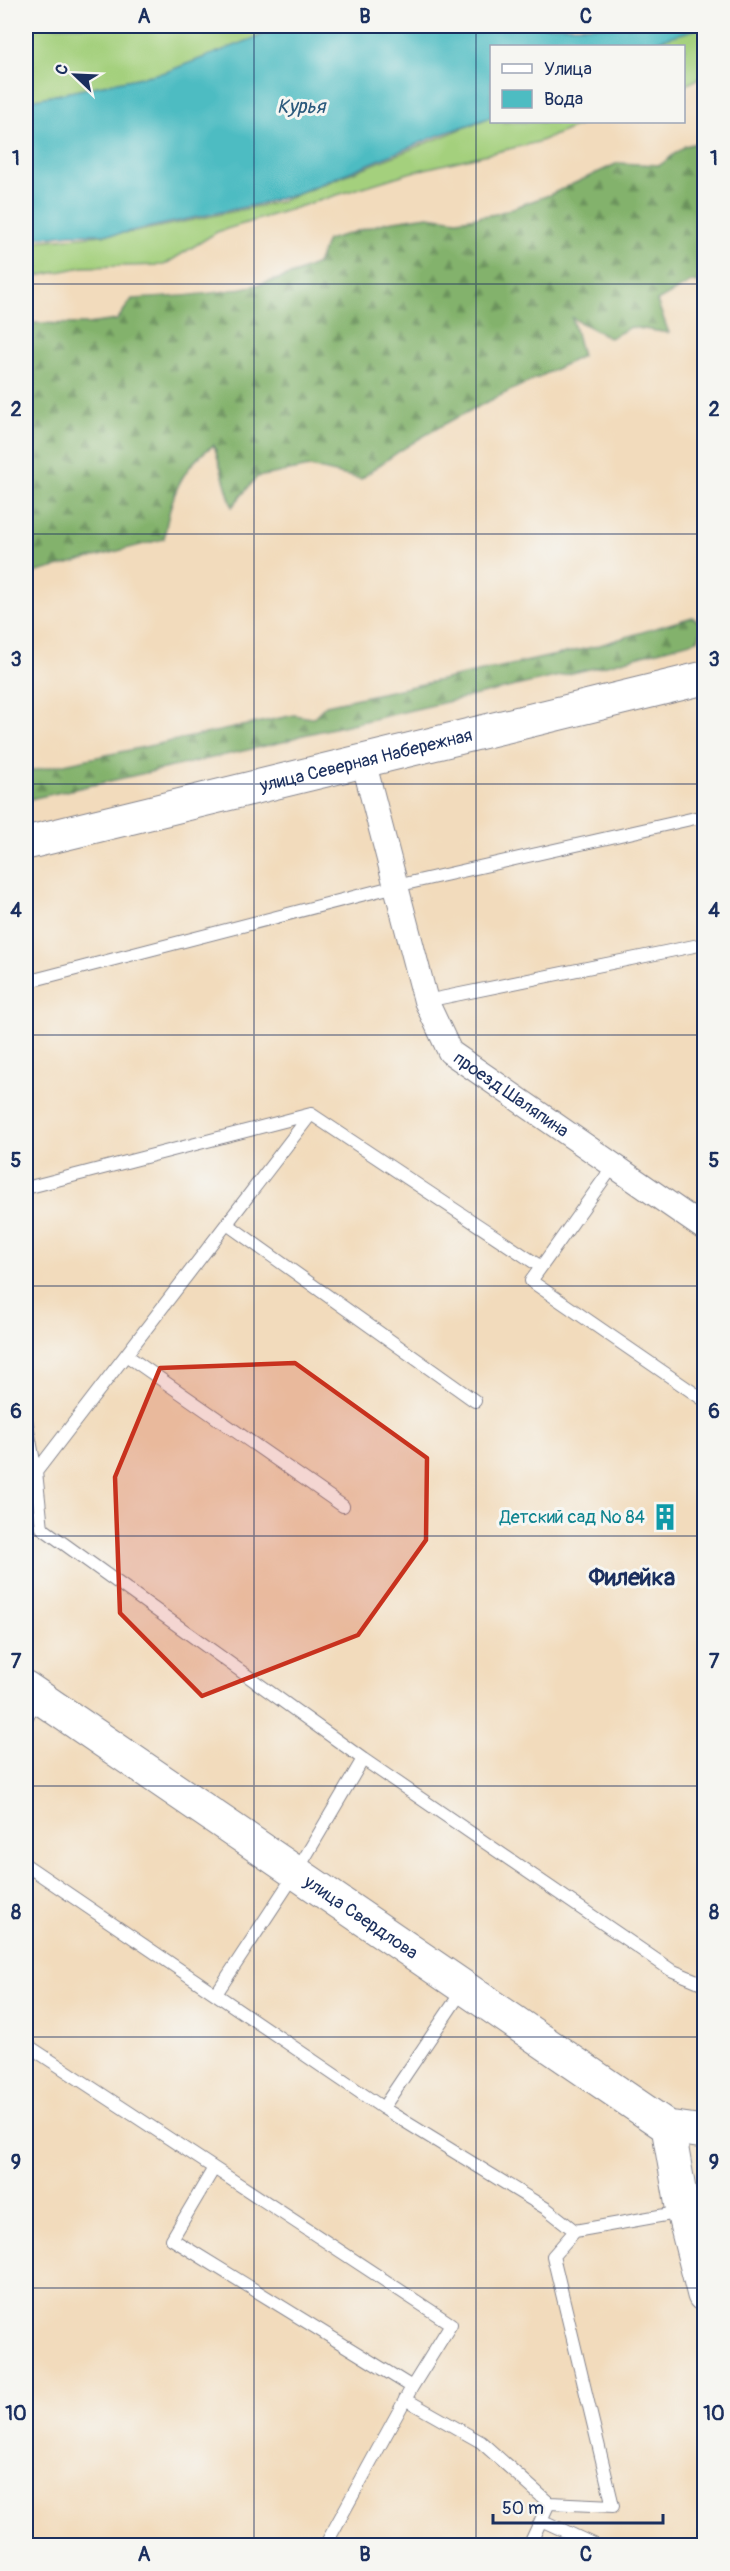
<svg xmlns="http://www.w3.org/2000/svg" width="730" height="2571" viewBox="0 0 730 2571" font-family="Pangolin,sans-serif">
	<style>
		.grass { fill: #a4d07d; stroke: #60806e; stroke-width: 1.5 }
		.forest { fill: url(#forest-firs); stroke: #4f7065; stroke-width: 1.5 }
		.water { fill: #4dbcc2; stroke: #347690; stroke-width: 1.5 }
		.lines { fill: none; stroke-linecap: round; stroke-linejoin: round }
		.lane-casing { stroke: #86858d; stroke-width: 14 }
		.street-casing { stroke: #86858d; stroke-width: 26 }
		.secondary-casing { stroke: #86858d; stroke-width: 35 }
		.lane { stroke: #fff; stroke-width: 12 }
		.street { stroke: #fff; stroke-width: 24 }
		.secondary { stroke: #fff; stroke-width: 33 }
		.marked { fill: #c8321e; fill-opacity: 0.2; stroke: #c8321e; stroke-width: 4.5; stroke-linejoin: round }
		.grid { fill: none; stroke: #1b2f5e; stroke-width: 1.5; stroke-opacity: 0.55 }
		.labels { text-anchor: middle; stroke-width: 6; stroke-linejoin: round; paint-order: stroke }
		.street-label { font-size: 18px; fill: #1b2f5e; stroke: #f6f6f2 }
		.culture-label { font-size: 18px; fill: #0d838f; stroke: #f6f6f2; text-anchor: end }
		.water-label { font-size: 20px; font-style: italic; fill: #2a597c; stroke: #f6f6f2 }
		.district-label { font-size: 24px; font-weight: bold; fill: #1b2f5e; stroke: #f6f6f2 }
		.neatline { fill: none; stroke: #1b2f5e; stroke-width: 2 }
		.grid-label { font-size: 20px; text-anchor: middle; font-weight: bold; fill: #1b2f5e }
	</style>
	<defs>
		<pattern id="forest-firs" width="22" height="20" patternUnits="userSpaceOnUse" patternTransform="scale(1.5)"><rect width="22" height="20" fill="#83b26c"/><path d="M5 1l3.5 6h-7zM16 11l3.5 6h-7z" fill="#6a915c"/></pattern>
	</defs>
	<rect width="100%" height="100%" fill="#f6f6f2"/>
	<filter id="ink" filterUnits="userSpaceOnUse"><feTurbulence type="fractalNoise" baseFrequency=".0167" numOctaves="2"/><feDisplacementMap in="SourceGraphic" scale="12" xChannelSelector="R" yChannelSelector="G"/><feConvolveMatrix kernelMatrix="1 2 1 2 8 2 1 2 1" color-interpolation-filters="sRGB"/></filter>
	<filter id="wash" filterUnits="userSpaceOnUse"><feTurbulence type="fractalNoise" baseFrequency=".008" numOctaves="4" result="noise"/><feDisplacementMap in="SourceGraphic" scale="24" xChannelSelector="R" yChannelSelector="G"/><feGaussianBlur stdDeviation="1.35" result="paint"/><feColorMatrix in="noise" values="0 0 0 0 0 0 0 0 0 0 0 0 0 0 0 0 0 1.4 0 .05"/><feComposite in="paint" operator="in"/></filter>
	<g filter="url(#wash)">
		<rect width="100%" height="100%" fill="#f2dbbc"/>
		<path class="grass" d="M 26,26 L 286,26 L 166,72 L 26,101 Z
			M 704,26 L 704,76 L 684,86 L 684,46 L 640,46 Z
			M 491,117 L 492,122 L 588,122 L 538,142 L 412,172 L 217,232 L 164,265 L 83,267 L 26,278 L 26,242 L 135,232 L 279,202 Z"/>
		<path class="forest" d="M 704,141 L 704,284 L 691,282 L 657,301 L 669,333 L 631,327 L 610,338 L 572,318 L 582,356 C 506,394 427,426 361,479 L 310,467 L 257,477 L 232,507 L 214,445 C 179,468 170,500 164,539 L 26,575 L 26,323 L 87,324 L 117,320 L 132,299 C 195,296 260,292 317,264 L 327,240 L 387,222 L 428,216 L 457,220 L 496,214 L 549,195 L 618,163 L 660,165 L 685,146 Z
			M 692,617 L 703,624 L 698,640 L 607,665 L 299,736 L 287,741 L 26,800 L 26,772 L 294,715 L 313,718 L 326,705 L 593,647 Z"/>
		<path class="water" d="M 286,26 L 704,26 L 704,27 L 639,46 L 492,46 L 491,117 L 439,135 L 296,194 L 259,204 L 117,234 L 71,234 L 26,239 L 26,101 L 166,72 Z"/>
	</g>
	<g filter="url(#ink)">
		<g class="lines">
			<defs>
				<path id="lane" d="M 26,982 L 396,886 L 704,816
					M 426,1001 L 704,944
					M 311,1114 L 541,1267
					M 614,1165 L 531,1281 L 704,1400
					M 26,1188 L 311,1114 L 26,1485
					M 227,1224 L 475,1401
					M 126,1355 L 343,1506
					M 26,1419 L 36,1472 L 42,1528 L 363,1759 L 297,1871 L 216,1994
					M 26,1718 L 38,1699
					M 363,1759 L 671,1970 L 704,1984
					M 26,1865 L 383,2108
					M 464,1988 L 383,2108 L 547,2209 L 575,2231
					M 30,2047 L 214,2168 L 172,2239 L 412,2387 L 325,2546
					M 214,2168 L 451,2324 L 412,2387
					M 405,2399 L 481,2442 L 549,2503
					M 541,2520 L 597,2546
					M 529,2546 L 549,2503 L 613,2506 L 553,2256 L 575,2231 L 682,2212"/>
				<g id="street">
					<path id="s1" d="M 363,760 L 426,1001 L 450,1052 L 704,1228"/>
				</g>
				<g id="secondary">
					<path id="s2" d="M 26,843 L 704,678"/>
					<path id="s3" d="M 26,1688 L 668,2127 L 704,2132"/>
					<path d="M 668,2127 L 683,2212 L 704,2295"/>
				</g>
			</defs>
			<use href="#lane" class="lane-casing"/>
			<use href="#street" class="street-casing"/>
			<use href="#secondary" class="secondary-casing"/>
			<use href="#lane" class="lane"/>
			<use href="#street" class="street"/>
			<use href="#secondary" class="secondary"/>
		</g>
	</g>
	<path class="marked" d="M 295,1363 L 427,1458 L 426,1540 L 358,1635 L 202,1696 L 120,1613 L 115,1477 L 160,1368 Z"/>
	<path class="grid" d="M 254,26 L 254,2546M 476,26 L 476,2546M 26,284 L 704,284M 26,534 L 704,534M 26,784 L 704,784M 26,1035 L 704,1035M 26,1286 L 704,1286M 26,1536 L 704,1536M 26,1786 L 704,1786M 26,2037 L 704,2037M 26,2288 L 704,2288"/>
	<defs>
		<symbol id="building-bare" viewBox="-9 -9 18 18"><path d="M-4-6H4V6H1V3H-1V6H-4ZM-2.5-4.3h1.7v1.8h-1.7ZM.8-4.3h1.7v1.8H.8ZM-2.5-1h1.7V.8h-1.7ZM.8-1h1.7V.8H.8Z" fill="#0f9aa8" stroke="#f6f6f2" stroke-width="2.5" paint-order="stroke"/></symbol>
	</defs>
	<g fill-rule="evenodd">
		<use href="#building-bare" x="646" y="1498" width="38" height="38"/>
	</g>
	<g class="labels">
		<g class="street-label">
			<text dy="6" stroke="none"><textPath href="#s2" startOffset="350">улица Северная Набережная</textPath></text>
			<text dy="6" stroke="none"><textPath href="#s1" startOffset="380">проезд Шаляпина</textPath></text>
			<text dy="6" stroke="none"><textPath href="#s3" startOffset="406">улица Свердлова</textPath></text>
		</g>
		<g class="culture-label">
			<text x="645" y="1523">Детский сад № 84</text>
		</g>
		<g class="water-label">
			<text x="301" y="113">Курья</text>
		</g>
		<g class="district-label">
			<text x="632" y="1585">Филейка</text>
		</g>
	</g>
	<rect width="730" height="2571" fill="none" stroke="#f6f6f2" stroke-width="66"/>
	<rect x="490" y="45" width="195" height="78" fill="#f6f6f2" stroke="#9ea6b7" stroke-width="1.5"/>
	<rect x="502" y="64" width="30" height="9" fill="#ffffff" stroke="#9ea6b7" stroke-width="1.5"/>
	<text x="544" y="75" font-size="18" fill="#1b2f5e">Улица</text>
	<rect x="502" y="90" width="30" height="18" fill="#4dbcc2" stroke="#9ea6b7" stroke-width="1.5"/>
	<text x="544" y="105" font-size="18" fill="#1b2f5e">Вода</text>
	<g transform="translate(75 75) rotate(293)" stroke="#f6f6f2" stroke-width="4.5" paint-order="stroke">
	<path d="M0-4.5L10 22L0 15L-10 22Z" fill="#1b2f5e"/>
	<text y="-9" font-size="16" font-weight="bold" text-anchor="middle" fill="#1b2f5e">С</text>
	</g>
	<path d="M493 2514v9h170v-9" fill="none" stroke="#1b2f5e" stroke-width="3"/>
	<text x="502" y="2514" font-size="18" fill="#1b2f5e" stroke="#f6f6f2" stroke-width="4.5" paint-order="stroke">50 m</text>
	<rect x="33" y="33" width="664" height="2505" class="neatline"/>
	<g class="grid-label">
		<text x="144" y="23">A</text>
		<text x="365" y="23">B</text>
		<text x="586" y="23">C</text>
		<text x="16" y="165">1</text>
		<text x="714" y="165">1</text>
		<text x="16" y="416">2</text>
		<text x="714" y="416">2</text>
		<text x="16" y="666">3</text>
		<text x="714" y="666">3</text>
		<text x="16" y="917">4</text>
		<text x="714" y="917">4</text>
		<text x="16" y="1167">5</text>
		<text x="714" y="1167">5</text>
		<text x="16" y="1418">6</text>
		<text x="714" y="1418">6</text>
		<text x="16" y="1668">7</text>
		<text x="714" y="1668">7</text>
		<text x="16" y="1919">8</text>
		<text x="714" y="1919">8</text>
		<text x="16" y="2169">9</text>
		<text x="714" y="2169">9</text>
		<text x="16" y="2420">10</text>
		<text x="714" y="2420">10</text>
		<text x="144" y="2561">A</text>
		<text x="365" y="2561">B</text>
		<text x="586" y="2561">C</text>
	</g>
</svg>
